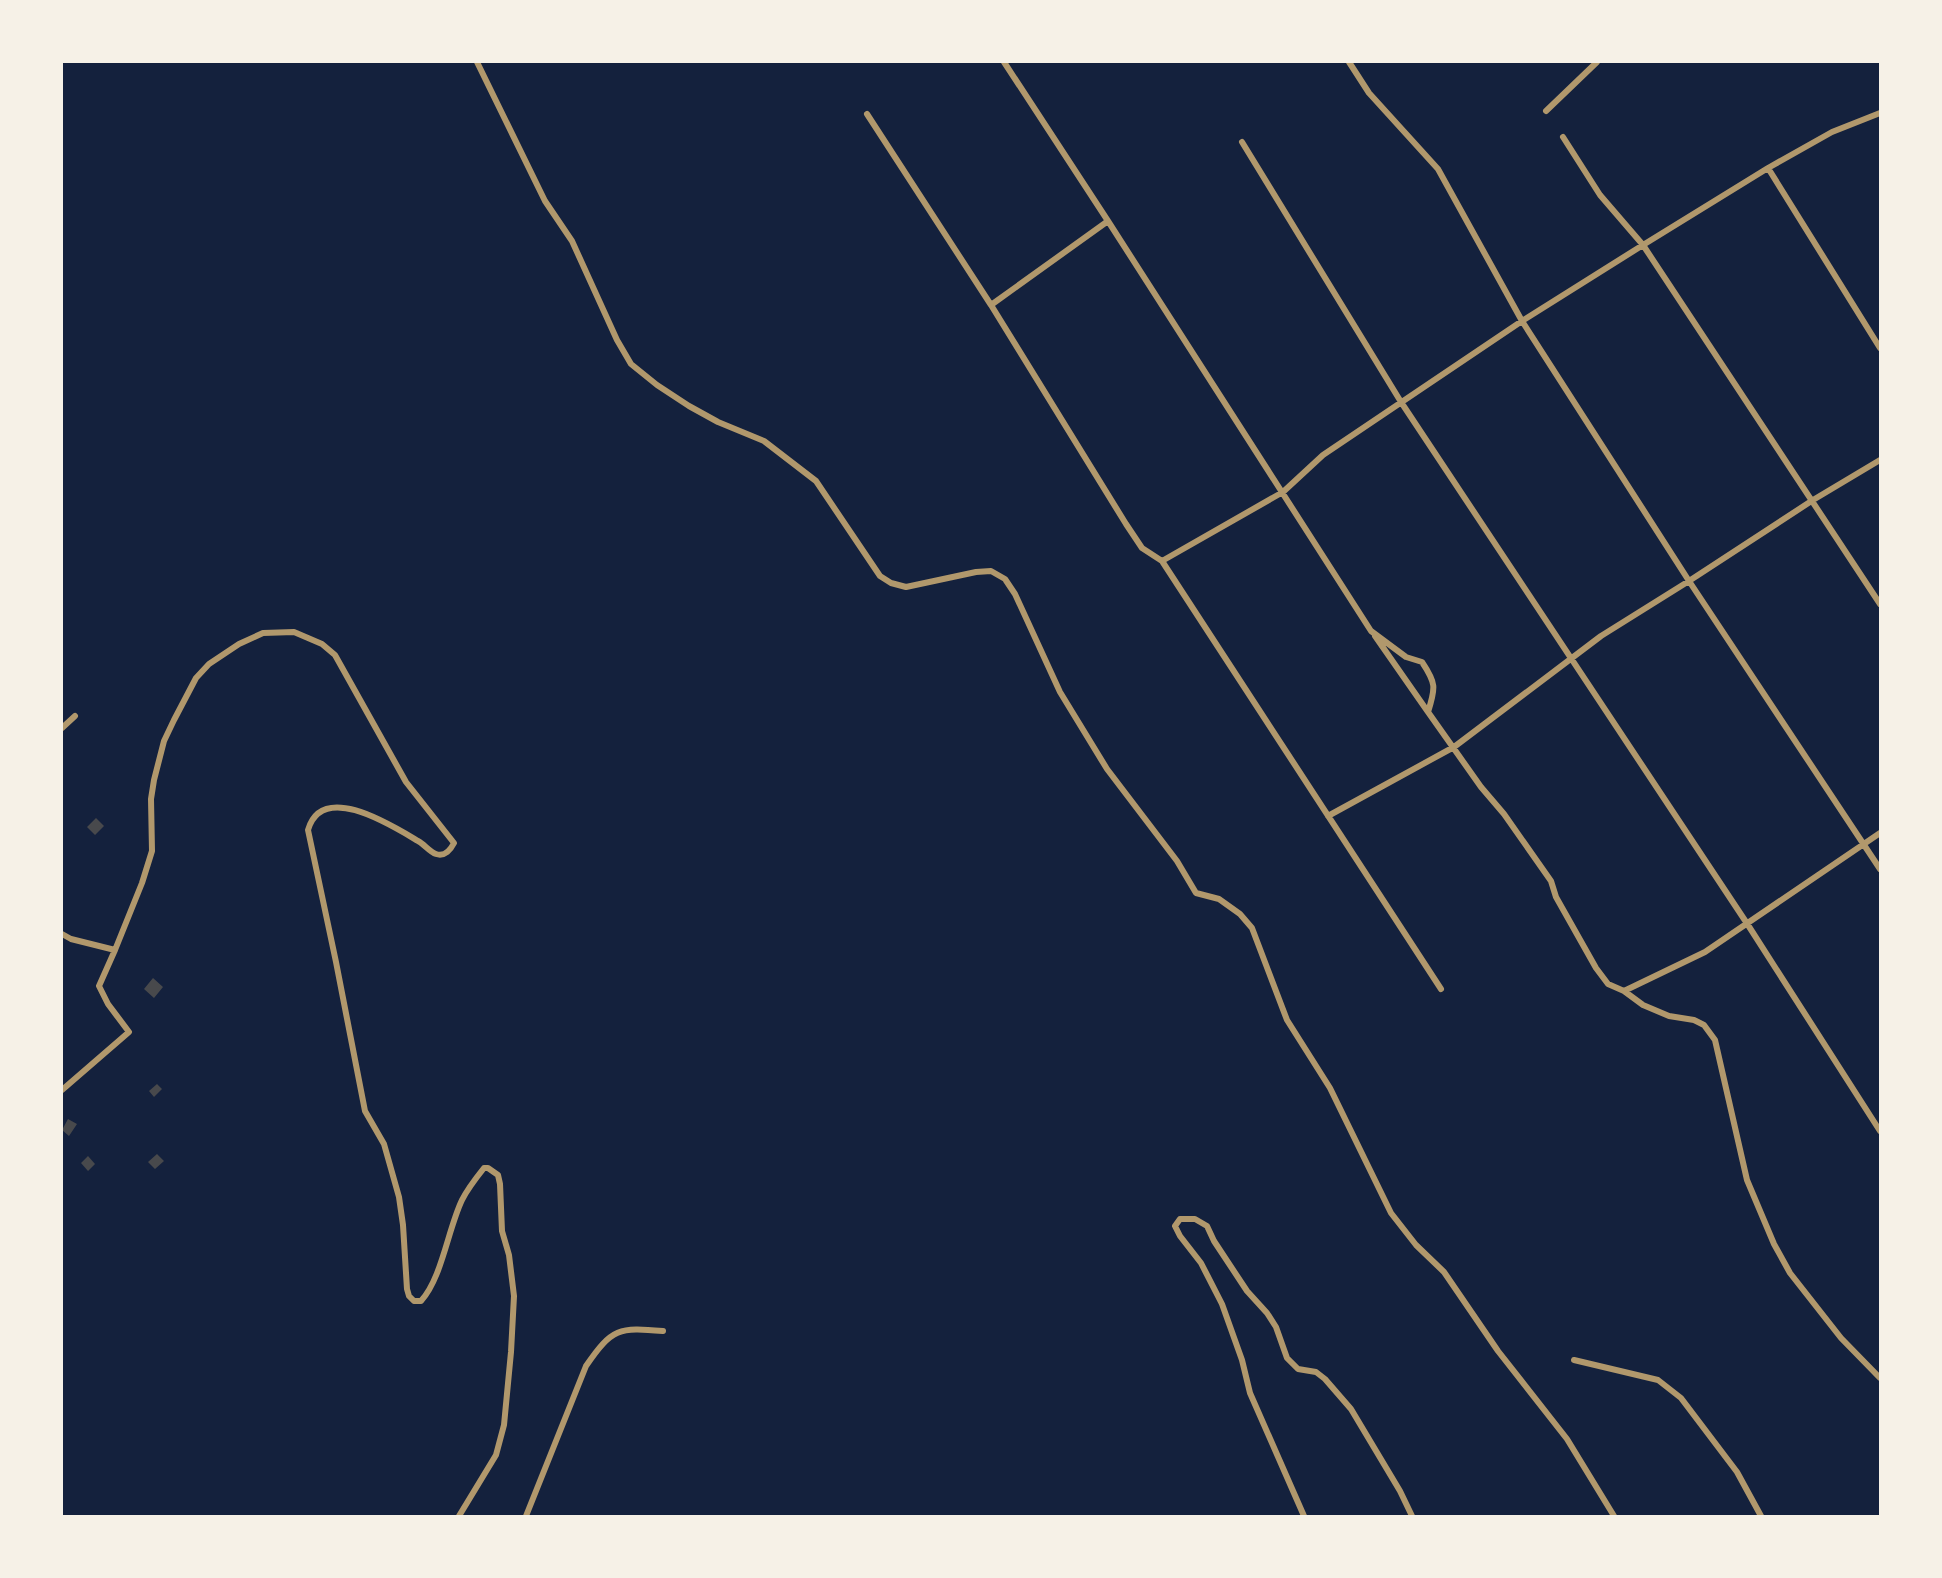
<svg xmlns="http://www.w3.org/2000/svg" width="1942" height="1578" viewBox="0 0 1942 1578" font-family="'Sofia Sans Condensed',sans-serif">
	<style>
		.building { fill: #48494c }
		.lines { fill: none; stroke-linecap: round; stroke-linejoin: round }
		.minor { stroke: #b1986c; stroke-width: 6 }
	</style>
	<rect width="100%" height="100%" fill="#14213d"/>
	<path class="building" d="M 96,818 L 104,826 L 95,835 L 87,827 Z
		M 153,978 L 163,987 L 154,998 L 144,989 Z
		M 157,1084 L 162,1089 L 154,1097 L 149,1091 Z
		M 68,1119 L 77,1124 L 69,1136 L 62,1130 Z
		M 157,1154 L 164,1161 L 155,1169 L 148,1162 Z
		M 88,1156 L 95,1164 L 88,1171 L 81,1163 Z"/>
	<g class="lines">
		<path class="minor" d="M 477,62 L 545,201 L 572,241 L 617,340 L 631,364 L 657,385 L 689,406 L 718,422 L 764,441 L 816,481 L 880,576 L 891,583 L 906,587 L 976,572 L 991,571 L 1005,579 L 1015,594 L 1060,692 L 1107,769 L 1177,861 L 1196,893 L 1219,899 L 1240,914 L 1252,928 L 1287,1020 L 1330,1088 L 1391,1213 L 1416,1245 L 1444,1272 L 1498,1351 L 1567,1439 L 1614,1516
			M 1004,62 L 1108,221 L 1371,631 L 1406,657 L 1422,662 C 1436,683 1436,687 1428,712 L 1481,787 L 1504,814 L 1551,881 L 1556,897 L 1596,968 L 1608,984 L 1624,991 L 1643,1005 L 1669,1016 L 1694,1020 L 1704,1025 L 1715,1040 L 1747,1180 L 1774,1244 L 1790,1273 L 1841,1338 L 1880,1378
			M 1349,62 L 1369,93 L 1438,169 L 1522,321 L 1689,581 L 1880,869
			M 1546,111 L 1597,62
			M 867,114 L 991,305 L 1126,524 L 1142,548 L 1162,561 L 1441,989
			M 1563,137 L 1600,195 L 1643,245 L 1880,604
			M 1242,142 L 1401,402 L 1748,925 L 1880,1131
			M 1768,168 L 1880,348
			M 991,305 L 1108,221
			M 1162,561 L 1283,492 L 1323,455 L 1522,321 L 1643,245 L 1768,168 L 1832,132 L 1880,113
			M 1375,636 L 1428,712
			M 62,728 L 75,716
			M 1328,816 L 1454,747 L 1601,636 L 1689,581 L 1813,500 L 1880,460
			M 62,934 L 71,939 L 115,950 L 99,986 L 108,1004 L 129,1032 L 62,1090
			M 115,950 L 142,883 L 152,851 L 151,799 L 154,780 L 164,741 L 174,720 L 196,678 L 209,664 L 239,644 L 263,633 L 294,632 L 322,644 L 335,655 L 406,782 L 454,843 C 451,849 445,857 436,854 C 430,852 424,844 418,841 C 391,825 322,781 308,830 L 336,962 L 365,1111 L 384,1144 L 399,1197 L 403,1225 L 407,1289 L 409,1296 L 414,1301 L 421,1301 C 442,1278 448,1229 462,1200 C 468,1188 476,1178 484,1168 L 488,1168 L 498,1175 L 500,1184 L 502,1231 L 509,1255 L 514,1296 L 511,1352 L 504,1425 L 496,1455 L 459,1516
			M 1624,991 L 1705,952 L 1880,833
			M 1574,1360 L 1658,1380 L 1681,1398 L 1737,1472 L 1761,1516
			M 526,1516 L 586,1366 C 612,1328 619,1327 663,1331
			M 1304,1516 L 1250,1393 L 1242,1360 L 1222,1304 L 1201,1263 L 1180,1236 L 1175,1226 L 1180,1219 L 1195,1219 L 1207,1226 L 1214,1241 L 1247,1291 L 1267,1313 L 1276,1327 L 1287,1358 L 1298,1369 L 1316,1372 L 1325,1379 L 1351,1409 L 1400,1491 L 1412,1516"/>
	</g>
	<rect width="1942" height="1578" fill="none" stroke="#f6f1e7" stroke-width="126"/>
</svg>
